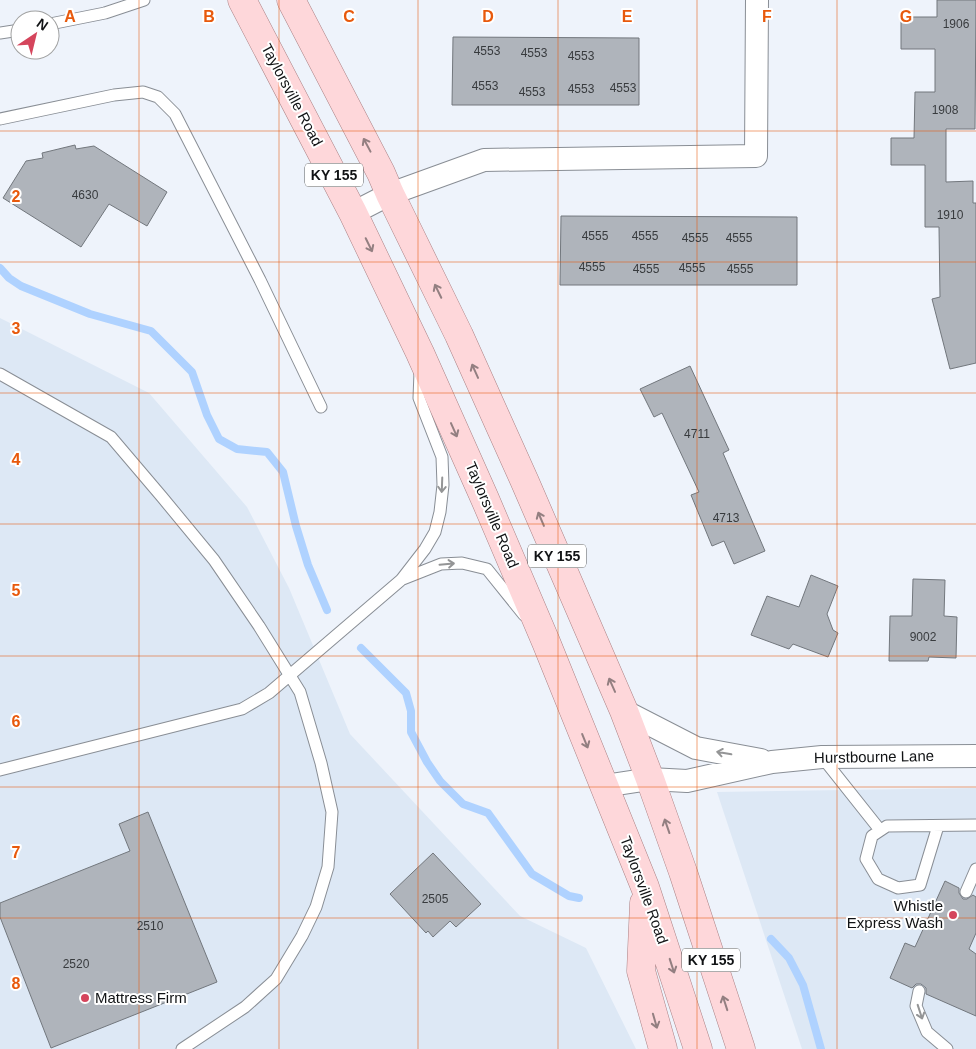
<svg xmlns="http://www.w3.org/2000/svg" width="976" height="1049" viewBox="0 0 976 1049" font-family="Arial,sans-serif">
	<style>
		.built { fill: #dde8f5 }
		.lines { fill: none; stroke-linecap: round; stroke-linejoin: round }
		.stream { stroke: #afd2ff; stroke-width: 8 }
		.building { fill: #afb4bb; stroke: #72777d }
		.service-casing { stroke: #898e95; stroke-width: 13 }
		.minor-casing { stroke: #898e95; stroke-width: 24 }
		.primary-casing { stroke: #ab8285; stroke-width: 29 }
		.service { stroke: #fff; stroke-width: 11 }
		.minor { stroke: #fff; stroke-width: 22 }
		.primary { stroke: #fed7da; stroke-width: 28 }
		.oneway { stroke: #937f81 }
		.oneway2 { stroke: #949596 }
		.grid { fill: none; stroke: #e8590c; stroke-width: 1; stroke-opacity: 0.55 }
		.poi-dot { fill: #d5455c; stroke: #fff; stroke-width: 2 }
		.labels { text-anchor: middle; stroke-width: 4; stroke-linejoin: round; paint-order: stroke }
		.number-label { font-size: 12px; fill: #383b3e }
		.shield { fill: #fff; stroke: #585a5b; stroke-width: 1 }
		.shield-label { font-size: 14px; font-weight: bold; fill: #111315 }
		.street-label { font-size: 15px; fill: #111315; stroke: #fff }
		.poi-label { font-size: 15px; fill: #111315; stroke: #fff; text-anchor: end }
		.grid-label { font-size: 16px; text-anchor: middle; font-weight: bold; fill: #e8590c; stroke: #fff; stroke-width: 4; stroke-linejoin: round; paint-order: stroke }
	</style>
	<rect width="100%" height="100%" fill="#eef3fb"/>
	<path class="built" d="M 0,318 L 149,393 L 247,507 L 289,588 L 350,734 L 520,916 L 586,948 L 636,1049 L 0,1049 Z
		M 976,788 L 976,1049 L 802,1049 L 717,792 Z"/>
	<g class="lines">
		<path class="stream" d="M 0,268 L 9,278 L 21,286 L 90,314 L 151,331 L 192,372 L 207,415 L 219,439 L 237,449 L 267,452 L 283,472 L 296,526 L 308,565 L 327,610
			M 361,648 L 406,693 L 411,711 L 411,732 L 427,762 L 440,781 L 463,804 L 488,813 L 532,874 L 569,896 L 579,898
			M 771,939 L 789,958 L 803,985 L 821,1049"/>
	</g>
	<path class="building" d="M 937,0 L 976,0 L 975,129 L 946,129 L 946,182 L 973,181 L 973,203 L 976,203 L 976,363 L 950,369 L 932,299 L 940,297 L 939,227 L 925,227 L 925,165 L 891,165 L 891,138 L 914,138 L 915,92 L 935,92 L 935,49 L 901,49 L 901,17 L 937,17 Z
		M 453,37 L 639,38 L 639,105 L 452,105 Z
		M 75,145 L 76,149 L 94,146 L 167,192 L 147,226 L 109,204 L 81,247 L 3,198 L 26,161 L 43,158 L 42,153 Z
		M 561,216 L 797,217 L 797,285 L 560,285 Z
		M 690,366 L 729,450 L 723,453 L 765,551 L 734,564 L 724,541 L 712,546 L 691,495 L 699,492 L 662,413 L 654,417 L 640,389 Z
		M 811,575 L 838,586 L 827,614 L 833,630 L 838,633 L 828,657 L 793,644 L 789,649 L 751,635 L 767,596 L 799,607 Z
		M 913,579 L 945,580 L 944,616 L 957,617 L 956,658 L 929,657 L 928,661 L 889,661 L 890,616 L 912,616 Z
		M 148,812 L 217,982 L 51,1048 L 0,917 L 0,903 L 130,851 L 119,824 Z
		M 433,853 L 481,904 L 456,927 L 450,921 L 433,937 L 428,931 L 426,933 L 390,894 Z
		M 945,881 L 959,888 L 959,893 L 963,899 L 967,899 L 973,895 L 976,897 L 976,933 L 969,949 L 976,954 L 976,1016 L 926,994 L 926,988 L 921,984 L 916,984 L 912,988 L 890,978 L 905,943 L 915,947 Z"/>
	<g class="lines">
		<defs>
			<path id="service" d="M 50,24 L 105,13 L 144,0
				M 0,33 L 20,30
				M 0,119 L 114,95 L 143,92 L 158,97 L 175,114 L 260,280 L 321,407
				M 0,374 L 111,437 L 162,497 L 214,560 L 259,626 L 300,692 L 321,763 L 332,812 L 328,867 L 316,907 L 302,936 L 276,979 L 245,1007 L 182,1049
				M 403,579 L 441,564 L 462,563 L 487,569 L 524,615
				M 822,757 L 880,830
				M 0,770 L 242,709 L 269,693 L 401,580 L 425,549 L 435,532 L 440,512 L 443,485 L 442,457 L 419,398 L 420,372
				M 938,826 L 920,885 L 898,888 L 878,879 L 866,859 L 872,836 L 887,826 L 976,825
				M 966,892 L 976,869
				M 919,991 L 916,1006 L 927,1032 L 947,1049"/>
			<path id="minor" d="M 353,213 L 390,194 L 484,160 L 756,156 L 757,0
				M 624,711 L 696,748 L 761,760
				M 604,786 L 650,779 L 687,781 L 772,762 L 822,757 L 976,756"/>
			<path id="primary" d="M 242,0 L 353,213 L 420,353 L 485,499 L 546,642 L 645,887 L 698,1049
				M 291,0 L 381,173 L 390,194 L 459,335 L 525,482 L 624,711 L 650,779 L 683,872 L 741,1049
				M 644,903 L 641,971 L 663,1049"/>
		</defs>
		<use href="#service" class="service-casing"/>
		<use href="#minor" class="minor-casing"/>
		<use href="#primary" class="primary-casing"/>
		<use href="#service" class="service"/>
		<use href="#minor" class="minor"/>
		<use href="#primary" class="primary"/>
	</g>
	<defs><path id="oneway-shaft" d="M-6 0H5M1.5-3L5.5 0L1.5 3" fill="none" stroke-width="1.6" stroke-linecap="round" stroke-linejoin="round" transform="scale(1.25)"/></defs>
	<g class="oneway">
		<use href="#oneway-shaft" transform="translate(367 145) rotate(-118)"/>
		<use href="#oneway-shaft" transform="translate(369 245) rotate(64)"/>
		<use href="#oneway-shaft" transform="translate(438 291) rotate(-116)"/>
		<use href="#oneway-shaft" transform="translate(475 371) rotate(-114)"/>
		<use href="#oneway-shaft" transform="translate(454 430) rotate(66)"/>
		<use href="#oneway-shaft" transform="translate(541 519) rotate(-113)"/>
		<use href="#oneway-shaft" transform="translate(612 685) rotate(-114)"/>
		<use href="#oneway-shaft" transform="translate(585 741) rotate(68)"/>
		<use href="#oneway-shaft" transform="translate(667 826) rotate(-109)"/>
		<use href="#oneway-shaft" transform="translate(672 966) rotate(72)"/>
		<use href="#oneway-shaft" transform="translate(725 1003) rotate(-108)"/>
		<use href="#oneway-shaft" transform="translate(655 1021) rotate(74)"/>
	</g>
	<g class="oneway2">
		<use href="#oneway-shaft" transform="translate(442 485) rotate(92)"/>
		<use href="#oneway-shaft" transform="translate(447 564) rotate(-5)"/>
		<use href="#oneway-shaft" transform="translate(724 753) rotate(-170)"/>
		<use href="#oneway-shaft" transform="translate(920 1012) rotate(72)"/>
	</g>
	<path class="grid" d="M 139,0 L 139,1049M 279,0 L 279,1049M 418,0 L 418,1049M 558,0 L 558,1049M 697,0 L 697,1049M 837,0 L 837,1049M 0,131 L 976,131M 0,262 L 976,262M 0,393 L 976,393M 0,524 L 976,524M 0,656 L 976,656M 0,787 L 976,787M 0,918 L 976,918"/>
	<g class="poi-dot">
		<circle cx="953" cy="915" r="5"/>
		<circle cx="85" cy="998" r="5"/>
	</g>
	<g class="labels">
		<g class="number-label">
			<text x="956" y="28">1906</text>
			<text x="487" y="55">4553</text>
			<text x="534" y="57">4553</text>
			<text x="581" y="60">4553</text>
			<text x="485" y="90">4553</text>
			<text x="623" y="92">4553</text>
			<text x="581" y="93">4553</text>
			<text x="532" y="96">4553</text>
			<text x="945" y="114">1908</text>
			<text x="85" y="199">4630</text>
			<text x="950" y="219">1910</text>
			<text x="595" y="240">4555</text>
			<text x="645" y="240">4555</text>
			<text x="695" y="242">4555</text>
			<text x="739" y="242">4555</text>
			<text x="592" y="271">4555</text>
			<text x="692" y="272">4555</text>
			<text x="646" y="273">4555</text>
			<text x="740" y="273">4555</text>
			<text x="697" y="438">4711</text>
			<text x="726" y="522">4713</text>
			<text x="923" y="641">9002</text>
			<text x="435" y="903">2505</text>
			<text x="150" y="930">2510</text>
			<text x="76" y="968">2520</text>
		</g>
		<g class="shield">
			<rect x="305" y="163.5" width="58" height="23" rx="4"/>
			<rect x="528" y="544.5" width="58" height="23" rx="4"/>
			<rect x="682" y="948.5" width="58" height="23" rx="4"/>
		</g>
		<g class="shield-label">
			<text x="334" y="180">KY 155</text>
			<text x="557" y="561">KY 155</text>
			<text x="711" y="965">KY 155</text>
		</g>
		<g class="street-label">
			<text transform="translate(292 95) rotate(62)" y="5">Taylorsville Road</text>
			<text transform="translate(492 515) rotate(67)" y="5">Taylorsville Road</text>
			<text transform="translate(874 757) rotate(-1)" y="5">Hurstbourne Lane</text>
			<text transform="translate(644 890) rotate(70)" y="5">Taylorsville Road</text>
		</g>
		<g class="poi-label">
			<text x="943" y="911">Whistle<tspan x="943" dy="17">Express Wash</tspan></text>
			<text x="95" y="1003" text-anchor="start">Mattress Firm</text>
		</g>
	</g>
	<g class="grid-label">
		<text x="70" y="22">A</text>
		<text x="209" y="22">B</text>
		<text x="349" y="22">C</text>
		<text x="488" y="22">D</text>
		<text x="627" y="22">E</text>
		<text x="767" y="22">F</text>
		<text x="906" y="22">G</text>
		<text x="16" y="202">2</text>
		<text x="16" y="334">3</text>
		<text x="16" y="465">4</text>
		<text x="16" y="596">5</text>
		<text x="16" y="727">6</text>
		<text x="16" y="858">7</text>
		<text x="16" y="989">8</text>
	</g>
	<g transform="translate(35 35) rotate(35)"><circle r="24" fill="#ffffff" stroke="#a0a1a1"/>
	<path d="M0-4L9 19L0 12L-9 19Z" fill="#d5455c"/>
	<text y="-8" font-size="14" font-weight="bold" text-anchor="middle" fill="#111315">N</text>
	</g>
</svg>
